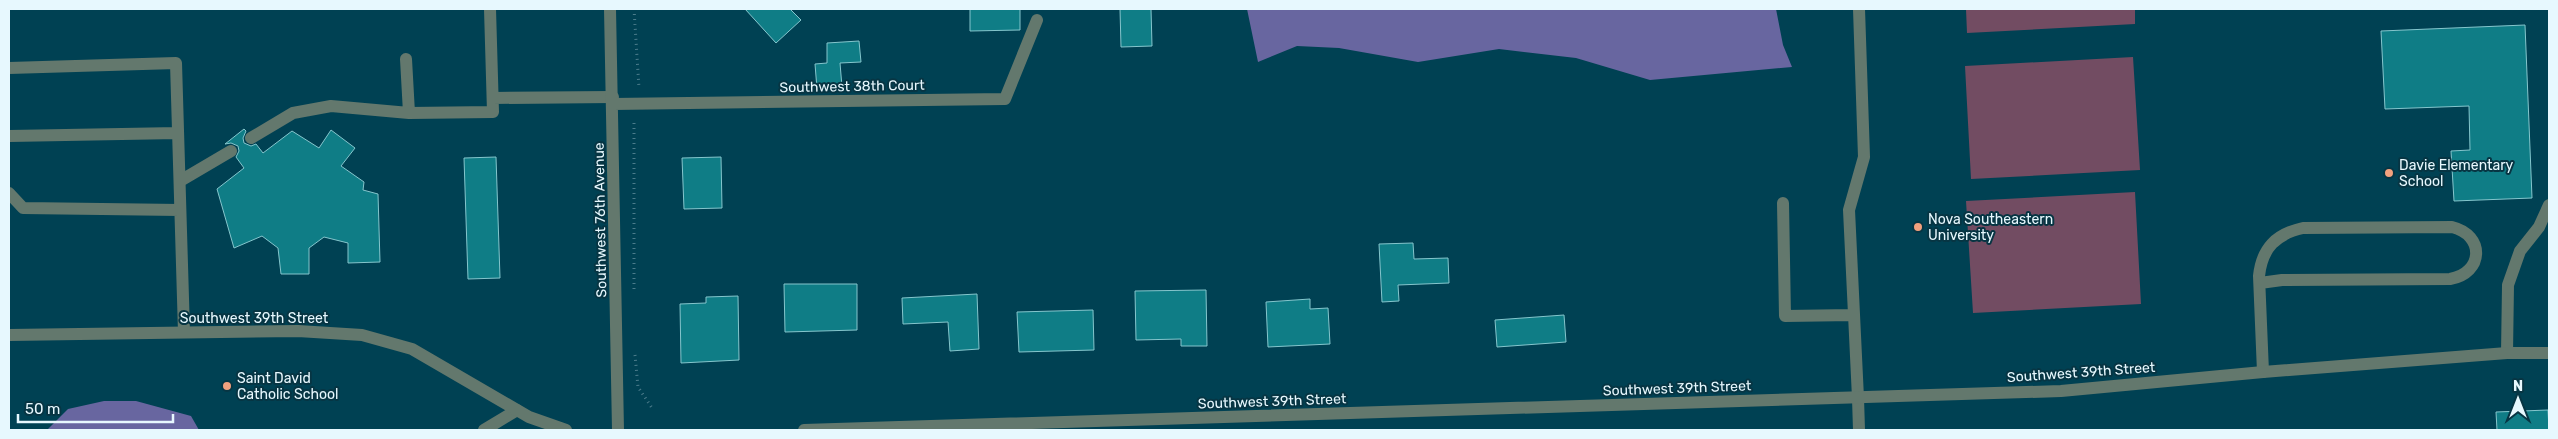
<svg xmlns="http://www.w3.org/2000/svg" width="2558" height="439" viewBox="0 0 2558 439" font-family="Rubik,sans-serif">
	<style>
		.green { fill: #724c62 }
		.water { fill: #6866a0 }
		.building { fill: #0f7d86; stroke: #85c6cd }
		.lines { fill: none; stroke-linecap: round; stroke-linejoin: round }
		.path { stroke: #4b7c8b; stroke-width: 3; stroke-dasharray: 1 4; stroke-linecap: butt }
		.service { stroke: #63786d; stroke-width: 12 }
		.minor { stroke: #63786d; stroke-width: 12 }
		.tertiary { stroke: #63786d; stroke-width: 12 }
		.poi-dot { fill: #f2a17e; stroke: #073543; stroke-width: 2 }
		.labels { text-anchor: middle; stroke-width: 4; stroke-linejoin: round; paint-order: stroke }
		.street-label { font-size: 14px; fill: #e7f8fe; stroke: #073543 }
		.poi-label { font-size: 14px; fill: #e7f8fe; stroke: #073543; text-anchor: start }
	</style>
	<rect width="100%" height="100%" fill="#004153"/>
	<path class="green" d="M 1966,9 L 2135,9 L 2135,24 L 1967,33 Z
		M 2133,57 L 2140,170 L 1971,179 L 1965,66 Z
		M 2135,192 L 2141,304 L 1973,313 L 1966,201 Z"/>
	<path class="water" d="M 1247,9 L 1776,9 L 1783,45 L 1792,67 L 1650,80 L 1576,58 L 1499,49 L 1418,62 L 1339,48 L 1297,46 L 1258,62 Z
		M 104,401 L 136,401 L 191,416 L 199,430 L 47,430 L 68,409 Z"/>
	<path class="building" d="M 745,9 L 790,9 L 801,20 L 776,43 Z
		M 970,9 L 1020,9 L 1020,30 L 970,31 Z
		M 1120,9 L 1151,9 L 1152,46 L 1121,47 Z
		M 2525,25 L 2532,198 L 2454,201 L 2451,151 L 2470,150 L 2469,106 L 2385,109 L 2381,31 Z
		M 859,41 L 861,62 L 840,63 L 842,87 L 817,89 L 815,64 L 827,63 L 827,43 Z
		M 244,129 L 246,131 L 243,138 L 244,143 L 251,146 L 256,144 L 263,153 L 292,131 L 319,148 L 331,130 L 355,148 L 341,166 L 364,182 L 363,190 L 378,194 L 380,262 L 348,263 L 348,243 L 324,237 L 309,248 L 309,274 L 281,274 L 278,248 L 262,236 L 234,248 L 217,189 L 244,168 L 236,157 L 239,151 L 238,146 L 231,143 L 225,144 Z
		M 496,157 L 500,278 L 468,279 L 464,158 Z
		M 721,157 L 722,208 L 684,209 L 682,158 Z
		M 1413,243 L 1414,259 L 1448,258 L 1449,283 L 1398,285 L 1399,301 L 1382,302 L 1379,244 Z
		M 784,284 L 857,284 L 857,330 L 785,332 Z
		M 1206,290 L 1207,346 L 1181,346 L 1181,339 L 1136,340 L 1135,291 Z
		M 977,294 L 979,349 L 950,351 L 948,322 L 903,324 L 902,298 Z
		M 738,296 L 739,360 L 681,363 L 680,304 L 706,303 L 706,297 Z
		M 1310,299 L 1310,309 L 1328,308 L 1330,344 L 1268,347 L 1266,302 Z
		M 1093,310 L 1094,350 L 1019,352 L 1017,312 Z
		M 1564,315 L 1566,342 L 1497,347 L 1495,320 Z
		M 2548,410 L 2549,430 L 2497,430 L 2496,412 Z"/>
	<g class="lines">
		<path class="path" d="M 634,9 L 639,88
			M 634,289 L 634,121
			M 635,355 L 638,387 L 652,408"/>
		<path class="service" d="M 406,59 L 409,113 L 493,112 L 490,9
			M 9,68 L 176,63 L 184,332
			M 493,98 L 613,97
			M 9,136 L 178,133
			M 251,138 L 293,113 L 331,106 L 409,113
			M 180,181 L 231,151
			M 9,193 L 23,208 L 180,210
			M 1783,203 L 1785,316 L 1853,315
			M 2260,283 L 2282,280 L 2450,279 C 2484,273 2485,235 2452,227 L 2303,228 C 2276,234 2262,248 2259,276 L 2263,372
			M 2507,353 L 2508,285 L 2520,251 L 2539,227 L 2549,205
			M 1858,398 L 1849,210 L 1864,157 L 1859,9
			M 484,430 L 517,410"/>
		<path class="minor" d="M 610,9 L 618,430
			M 613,104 L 1005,99 L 1037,20
			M 1858,398 L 1859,430"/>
		<path class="tertiary" d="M 9,335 L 298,331 L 362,335 L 412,349 L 529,417 L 566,430
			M 804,430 L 2061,391 L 2263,372 L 2507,353 L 2549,353"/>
	</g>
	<g class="poi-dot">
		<circle cx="2389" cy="173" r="5"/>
		<circle cx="1918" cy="227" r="5"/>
		<circle cx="227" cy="386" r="5"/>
	</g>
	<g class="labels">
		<g class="street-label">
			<text transform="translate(852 86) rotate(-1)" y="5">Southwest 38th Court</text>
			<text transform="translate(600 220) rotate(-91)" y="5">Southwest 76th Avenue</text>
			<text x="254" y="323">Southwest 39th Street</text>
			<text transform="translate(2081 372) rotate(-4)" y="5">Southwest 39th Street</text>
			<text transform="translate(1677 388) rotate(-2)" y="5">Southwest 39th Street</text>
			<text transform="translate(1272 401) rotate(-2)" y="5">Southwest 39th Street</text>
		</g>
		<g class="poi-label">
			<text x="2399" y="170">Davie Elementary<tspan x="2399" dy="16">School</tspan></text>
			<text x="1928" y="224">Nova Southeastern<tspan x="1928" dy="16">University</tspan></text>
			<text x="237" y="383">Saint David<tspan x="237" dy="16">Catholic School</tspan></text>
		</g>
	</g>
	<rect width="2558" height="439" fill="none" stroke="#e7f8fe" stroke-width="20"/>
	<g transform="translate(2518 399)" stroke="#073543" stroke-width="4" paint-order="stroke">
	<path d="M0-4L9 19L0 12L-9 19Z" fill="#e7f8fe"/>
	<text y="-8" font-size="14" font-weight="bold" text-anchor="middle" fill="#e7f8fe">N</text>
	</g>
	<path d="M18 414v8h155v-8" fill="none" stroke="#e7f8fe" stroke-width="2.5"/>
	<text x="25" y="414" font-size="15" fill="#e7f8fe" stroke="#073543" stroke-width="4" paint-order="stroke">50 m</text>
</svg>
